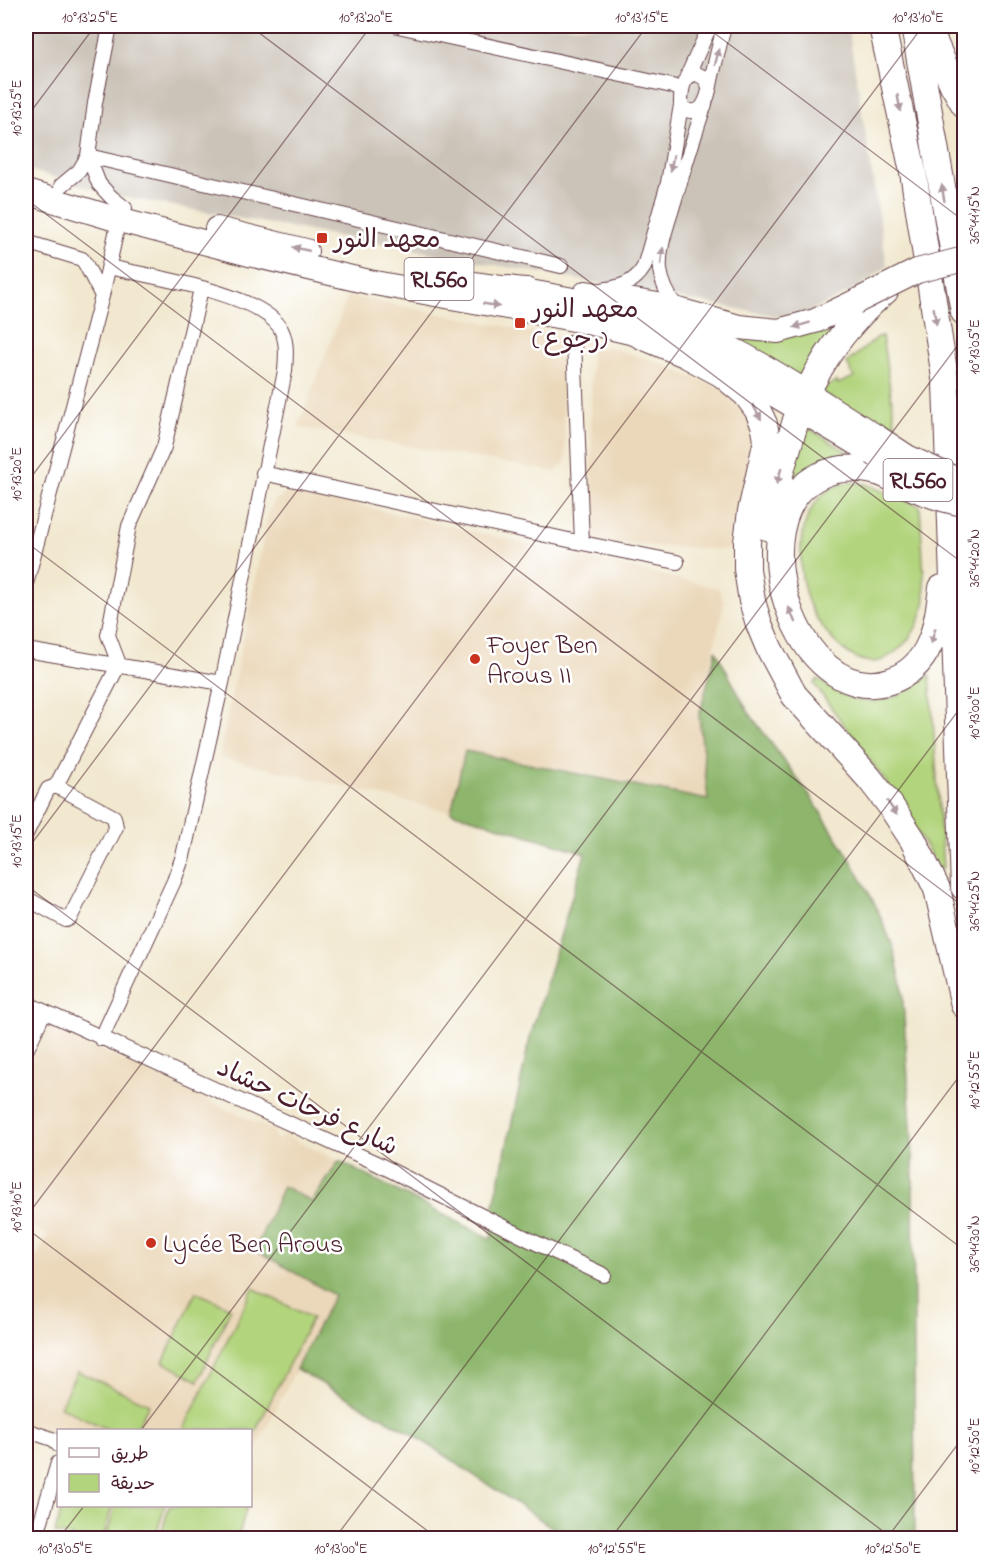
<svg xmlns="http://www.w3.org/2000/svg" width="990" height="1564" viewBox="0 0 990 1564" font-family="'Indie Flower','Playpen Sans Arabic',sans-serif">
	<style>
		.built { fill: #ebd8ba }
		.industrial { fill: #cbc3b8 }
		.green { fill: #b2d47d; stroke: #7e7a54; stroke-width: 1.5 }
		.forest { fill: #8db66c; stroke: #6c6a4c; stroke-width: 1.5 }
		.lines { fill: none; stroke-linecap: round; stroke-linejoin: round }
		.minor-casing { stroke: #633d44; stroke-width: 16 }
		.trunk-casing { stroke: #633d44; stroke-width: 26 }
		.motorway-casing { stroke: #633d44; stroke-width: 28 }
		.minor { stroke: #fff; stroke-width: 14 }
		.trunk { stroke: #fff; stroke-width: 24 }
		.motorway { stroke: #fff; stroke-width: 26 }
		.trunk-bridge-casing { stroke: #633d44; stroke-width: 26; stroke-linecap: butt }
		.motorway-bridge-casing { stroke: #633d44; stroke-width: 28; stroke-linecap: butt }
		.trunk-bridge { stroke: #fff; stroke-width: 24 }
		.motorway-bridge { stroke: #fff; stroke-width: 26 }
		.oneway { fill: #ae9aa0 }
		.ticks { fill: none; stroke: #4a1f2b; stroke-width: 1.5; stroke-opacity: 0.45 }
		.poi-dot { fill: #c8321e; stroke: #fff; stroke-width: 2 }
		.labels { text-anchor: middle; stroke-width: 5; stroke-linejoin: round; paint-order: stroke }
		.shield { fill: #fff; stroke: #80626b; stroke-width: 1.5 }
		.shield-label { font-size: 24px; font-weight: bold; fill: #4a1f2b }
		.poi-label { font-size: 26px; fill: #4a1f2b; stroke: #fff; text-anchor: start }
		.street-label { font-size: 26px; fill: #4a1f2b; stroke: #fff }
		.neatline { fill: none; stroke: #4a1f2b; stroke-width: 2 }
		.ticks-label { font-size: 15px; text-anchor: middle; fill: #4a1f2b }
	</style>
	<rect width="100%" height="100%" fill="#fff"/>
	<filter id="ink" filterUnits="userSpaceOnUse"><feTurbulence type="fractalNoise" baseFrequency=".0167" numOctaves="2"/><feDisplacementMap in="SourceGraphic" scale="12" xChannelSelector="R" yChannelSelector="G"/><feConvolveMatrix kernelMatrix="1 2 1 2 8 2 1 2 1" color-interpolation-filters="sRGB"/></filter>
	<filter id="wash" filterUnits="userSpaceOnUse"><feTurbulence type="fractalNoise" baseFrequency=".008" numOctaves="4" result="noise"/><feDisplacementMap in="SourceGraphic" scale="24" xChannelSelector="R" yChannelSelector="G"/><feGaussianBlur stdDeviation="1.35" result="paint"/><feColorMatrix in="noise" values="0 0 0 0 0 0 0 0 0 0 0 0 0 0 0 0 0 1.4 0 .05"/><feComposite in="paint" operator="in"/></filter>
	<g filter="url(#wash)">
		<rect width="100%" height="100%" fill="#f1e8cf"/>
		<path class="built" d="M 348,296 L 559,337 L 566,460 L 556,472 L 298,427 Z
			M 608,347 L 651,360 L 734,394 L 751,415 L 755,448 L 737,550 L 592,543 L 591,350 Z
			M 292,490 L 718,588 L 724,603 L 699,716 L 709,800 L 596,775 L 465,751 L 451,812 L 219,757 L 268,515 L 275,500 Z
			M 48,1026 L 274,1131 L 274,1137 L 277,1139 L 279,1140 L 284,1135 L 339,1161 L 312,1202 L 284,1187 L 256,1250 L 334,1295 L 251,1458 L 250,1430 L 58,1430 L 58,1436 L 26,1429 L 26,1277 L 48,1235 L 26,1223 L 26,1071 Z"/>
		<path class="industrial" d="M 26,26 L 848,26 L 887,266 L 858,288 L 794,319 L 118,196 L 26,169 Z"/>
		<path class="green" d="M 842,319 L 802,381 L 723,336 Z
			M 882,336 L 895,422 L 889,436 L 819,391 L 837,381 L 838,384 L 854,377 L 847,363 L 878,337 Z
			M 805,426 L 854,456 C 824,457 803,467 785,492 Z
			M 849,482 L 865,484 L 920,506 L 925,598 C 923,618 912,640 895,652 C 891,655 884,660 879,661 C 848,668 813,621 806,595 C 794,554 799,492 849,482 Z
			M 930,675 L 943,868 L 939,869 L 896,796 L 814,684 L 818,679 C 858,712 893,706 930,675 Z
			M 253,1288 L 312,1318 L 251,1440 L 250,1430 L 183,1430 Z
			M 196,1292 L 231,1308 L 198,1381 L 163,1362 Z
			M 77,1371 L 149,1404 L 135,1430 L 109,1430 L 60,1407 Z
			M 62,1506 L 112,1506 L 103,1538 L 77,1538 L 55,1533 Z
			M 115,1506 L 165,1506 L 155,1538 L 106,1538 Z
			M 169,1506 L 247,1506 L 238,1538 L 160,1538 Z"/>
		<path class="forest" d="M 716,651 L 747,710 L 810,796 L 848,855 L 875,904 L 893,947 L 902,985 L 913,1157 L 915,1538 L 568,1538 L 409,1432 L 296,1369 L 334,1295 L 255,1250 L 283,1186 L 312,1202 L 339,1161 L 491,1239 L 493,1209 L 530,1038 L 585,853 L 451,812 L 465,751 L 708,800 L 699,716 Z"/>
	</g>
	<g filter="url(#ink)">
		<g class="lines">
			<defs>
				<path id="minor" d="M 110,26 L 95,103 L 88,156 L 99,184 L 111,197 L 125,208
					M 398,26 L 672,86 L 682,90
					M 686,79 L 710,26
					M 709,88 C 707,76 693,68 685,81 C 681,88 681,97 681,105 C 687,113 699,114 704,104 C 709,96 710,85 712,76 C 716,59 720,43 724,26
					M 88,156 L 561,266
					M 61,186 L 79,171 L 88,156
					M 26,242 L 82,259 L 86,265 L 102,296
					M 602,290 C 620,287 634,284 644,267 L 668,183 L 681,105
					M 677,308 C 669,297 662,285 660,270 C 658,248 668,223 674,202 C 684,169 694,136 705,104
					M 574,341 L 582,543
					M 263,473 L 582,543 L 677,562
					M 26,584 L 102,296 L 119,220
					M 26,650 L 222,683
					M 26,834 L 48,789 L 56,786 L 119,664 L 108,635 L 129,526 L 164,447 L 201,289
					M 26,898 L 66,920 L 70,918 L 116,827 L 114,817 L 56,786
					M 26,1003 L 374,1162 L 530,1240 L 604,1275
					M 101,1039 L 174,881 L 183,856 L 222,683 L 285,371 C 286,356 288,339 279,326 C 254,292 151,277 109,267
					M 26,1051 L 44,1012
					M 26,1430 L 55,1440 L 58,1445
					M 36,1538 L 58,1463"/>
				<path id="trunk" d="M 26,192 L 119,220 L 249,254 L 369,282 L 579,320 L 660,339
					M 217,229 L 306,251
					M 428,277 L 509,289 L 527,290
					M 586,293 L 664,306 L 739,327 L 778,331 L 815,321 L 855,302
					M 715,359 L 873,453"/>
				<path id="motorway" d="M 882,26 L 913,172 L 946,384 L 964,887
					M 914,26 L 964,312
					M 927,26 L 953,85 L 964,104
					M 509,289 C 570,301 633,310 691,332 C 758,358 817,402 878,439
					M 640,335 L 685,354 L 722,374 L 746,394 L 757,409 L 764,424 L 767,440 L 751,511 L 747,542 L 747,569 L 752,601 L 759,624 L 769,648 L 794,695 L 869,778 L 890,805 L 913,840 L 937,889 L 964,1005
					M 813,381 C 831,345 855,317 885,291
					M 881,473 C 860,467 839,466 819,476 C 734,518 797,711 890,681 C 932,667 937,625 942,588
					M 767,527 L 775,491 L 796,420"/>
			</defs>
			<use href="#minor" class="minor-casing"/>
			<use href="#trunk" class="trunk-casing"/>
			<use href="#motorway" class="motorway-casing"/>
			<use href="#minor" class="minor"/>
			<use href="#trunk" class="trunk"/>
			<use href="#motorway" class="motorway"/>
			<defs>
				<path id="trunk-bridge" d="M 855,302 L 917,271 L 964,259
					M 873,453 L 914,478"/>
				<path id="motorway-bridge" d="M 878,439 L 907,458 L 964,484
					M 881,473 C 909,486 934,498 964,503"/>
			</defs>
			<use href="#trunk-bridge" class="trunk-bridge-casing"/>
			<use href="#motorway-bridge" class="motorway-bridge-casing"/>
			<use href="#trunk-bridge" class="trunk-bridge"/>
			<use href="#motorway-bridge" class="motorway-bridge"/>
		</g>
		<defs><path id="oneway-solid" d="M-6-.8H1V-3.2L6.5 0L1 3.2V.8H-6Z" transform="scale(1.5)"/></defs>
		<g class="oneway">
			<use href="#oneway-solid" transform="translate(717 57) rotate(-76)"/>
			<use href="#oneway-solid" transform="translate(899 103) rotate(79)"/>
			<use href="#oneway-solid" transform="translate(672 163) rotate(101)"/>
			<use href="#oneway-solid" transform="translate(943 193) rotate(-100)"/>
			<use href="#oneway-solid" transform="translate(301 249) rotate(-167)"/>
			<use href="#oneway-solid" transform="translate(662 256) rotate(-83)"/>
			<use href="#oneway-solid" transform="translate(491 305) rotate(10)"/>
			<use href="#oneway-solid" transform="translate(935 316) rotate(81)"/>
			<use href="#oneway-solid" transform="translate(802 325) rotate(163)"/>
			<use href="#oneway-solid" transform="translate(757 412) rotate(60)"/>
			<use href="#oneway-solid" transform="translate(779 476) rotate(107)"/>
			<use href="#oneway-solid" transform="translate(792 615) rotate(-113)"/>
			<use href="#oneway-solid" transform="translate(933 636) rotate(107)"/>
			<use href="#oneway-solid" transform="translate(892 808) rotate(55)"/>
		</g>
	</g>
	<path class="ticks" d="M 250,26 L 964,564M 705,26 L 964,221M 26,118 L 95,26M 26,199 L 964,907M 26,484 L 371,26M 26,542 L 964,1250M 26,851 L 647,26M 26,885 L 892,1538M 26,1217 L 923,26M 26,1228 L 437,1538M 141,1430 L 964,337M 59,1538 L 84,1506M 335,1538 L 964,703M 611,1538 L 964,1070M 887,1538 L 964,1436"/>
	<g class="poi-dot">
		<rect x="316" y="232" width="12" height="12" rx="3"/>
		<rect x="514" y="317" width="12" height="12" rx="3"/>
		<circle cx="475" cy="659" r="6"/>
		<circle cx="151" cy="1243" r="6"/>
	</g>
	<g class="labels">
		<g class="shield">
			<rect x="404.5" y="258" width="69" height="42" rx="4.5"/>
			<rect x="883.5" y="459" width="69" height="42" rx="4.5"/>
		</g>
		<g class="shield-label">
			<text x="439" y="287">RL560</text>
			<text x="918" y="488">RL560</text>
		</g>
		<g class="poi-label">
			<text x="334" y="247">معهد النور</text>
			<text x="532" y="317">معهد النور<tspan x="532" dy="30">(رجوع)</tspan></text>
			<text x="487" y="653">Foyer Ben<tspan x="487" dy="30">Arous II</tspan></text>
			<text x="163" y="1252">Lycée Ben Arous</text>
		</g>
		<g class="street-label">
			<text transform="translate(308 1106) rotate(25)" y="9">شارع فرحات حشاد</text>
		</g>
	</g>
	<rect width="990" height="1564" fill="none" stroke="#fff" stroke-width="66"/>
	<rect x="57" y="1429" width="195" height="78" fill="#ffffff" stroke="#b7a5aa" stroke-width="1.5"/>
	<rect x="69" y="1448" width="30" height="9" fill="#ffffff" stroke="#b7a5aa" stroke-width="1.5"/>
	<text x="111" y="1459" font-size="18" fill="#4a1f2b">طريق</text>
	<rect x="69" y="1474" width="30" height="18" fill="#b2d47d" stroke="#b7a5aa" stroke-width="1.5"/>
	<text x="111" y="1489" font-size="18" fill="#4a1f2b">حديقة</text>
	<rect x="33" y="33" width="924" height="1498" class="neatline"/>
	<g class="ticks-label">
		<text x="90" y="22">10°13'25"E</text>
		<text x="366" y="22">10°13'20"E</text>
		<text x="642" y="22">10°13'15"E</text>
		<text x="918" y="22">10°13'10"E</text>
		<text transform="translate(16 108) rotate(-90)" y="5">10°13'25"E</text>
		<text transform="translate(974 215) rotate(-90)" y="5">36°44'15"N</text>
		<text transform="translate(974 347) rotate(-90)" y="5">10°13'05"E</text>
		<text transform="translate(16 474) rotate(-90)" y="5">10°13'20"E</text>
		<text transform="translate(974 558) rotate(-90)" y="5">36°44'20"N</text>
		<text transform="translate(974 713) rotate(-90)" y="5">10°13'00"E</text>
		<text transform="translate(16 841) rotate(-90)" y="5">10°13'15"E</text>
		<text transform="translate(974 901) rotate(-90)" y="5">36°44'25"N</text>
		<text transform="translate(974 1080) rotate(-90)" y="5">10°12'55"E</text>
		<text transform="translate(16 1207) rotate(-90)" y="5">10°13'10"E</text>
		<text transform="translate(974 1244) rotate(-90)" y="5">36°44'30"N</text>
		<text transform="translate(974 1446) rotate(-90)" y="5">10°12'50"E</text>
		<text x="65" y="1553">10°13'05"E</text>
		<text x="341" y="1553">10°13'00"E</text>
		<text x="617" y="1553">10°12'55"E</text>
		<text x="893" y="1553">10°12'50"E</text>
	</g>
</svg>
